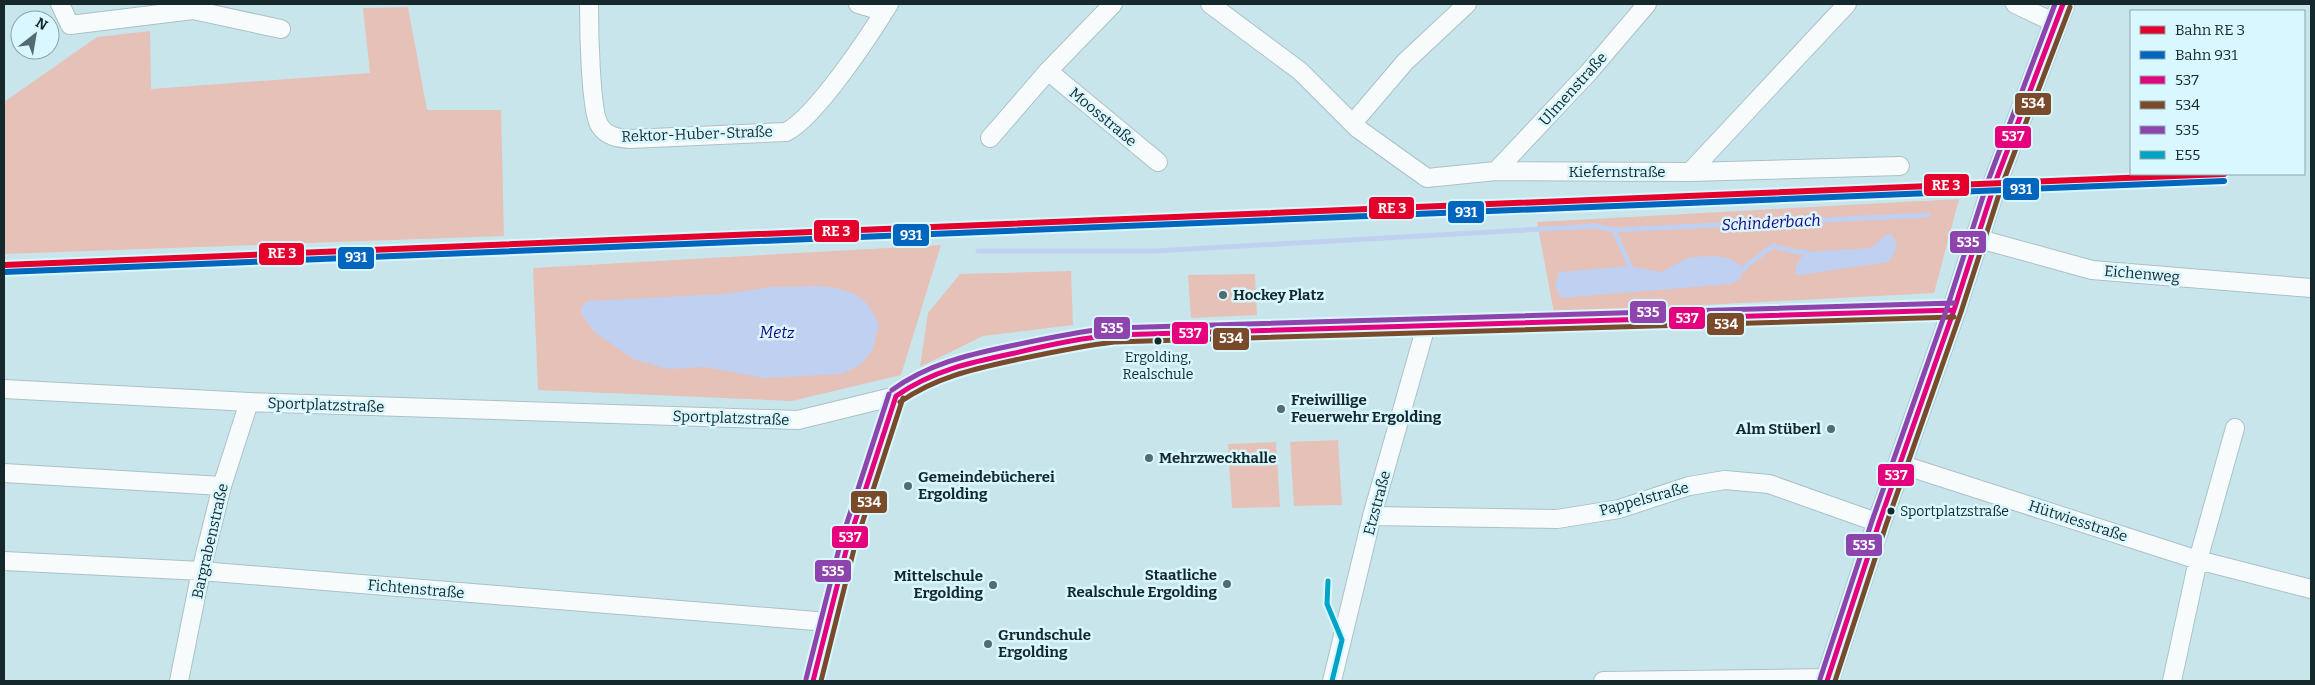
<svg xmlns="http://www.w3.org/2000/svg" width="2315" height="685" viewBox="0 0 2315 685" font-family="Bitter,serif">
	<style>
		.green { fill: #e6c1b8 }
		.water { fill: #c0d0f1 }
		.lines { fill: none; stroke-linecap: round; stroke-linejoin: round }
		.stream { stroke: #c0d0f1; stroke-width: 5 }
		.minor-casing { stroke: #abc1c7; stroke-width: 20 }
		.tertiary-casing { stroke: #abc1c7; stroke-width: 25 }
		.minor { stroke: #f7fbfc; stroke-width: 18 }
		.tertiary { stroke: #f7fbfc; stroke-width: 22 }
		.bus-1-casing { stroke: #d9f7fe; stroke-width: 9 }
		.bus-2-casing { stroke: #d9f7fe; stroke-width: 9 }
		.bus-3-casing { stroke: #d9f7fe; stroke-width: 9 }
		.bus-4-casing { stroke: #d9f7fe; stroke-width: 9 }
		.bus-1 { stroke: #e5007d; stroke-width: 5 }
		.bus-2 { stroke: #7a4b2a; stroke-width: 5 }
		.bus-3 { stroke: #8e44ad; stroke-width: 5 }
		.bus-4 { stroke: #01a3c6; stroke-width: 5 }
		.rail-1-casing { stroke: #d9f7fe; stroke-width: 10 }
		.rail-2-casing { stroke: #d9f7fe; stroke-width: 10 }
		.rail-1 { stroke: #e4002b; stroke-width: 6 }
		.rail-2 { stroke: #0065bd; stroke-width: 6 }
		.poi-dot { fill: #546b70; stroke: #d9f7fe; stroke-width: 2 }
		.bus-dot { fill: #15292d; stroke: #d9f7fe; stroke-width: 2 }
		.labels { text-anchor: middle; stroke-width: 5; stroke-linejoin: round; paint-order: stroke }
		.bus-label { font-size: 14px; fill: #15292d; stroke: #d9f7fe }
		.street-label { font-size: 15px; fill: #15292d; stroke: #d9f7fe }
		.poi-label { font-size: 15px; font-weight: bold; fill: #15292d; stroke: #d9f7fe; text-anchor: start }
		.water-label { font-size: 16px; font-style: italic; fill: #1d0085; stroke: #d9f7fe }
		.line-badge { stroke: #d9f7fe; stroke-width: 2 }
		.badge-label { font-size: 14px; text-anchor: middle; font-weight: bold; fill: #fff }
	</style>
	<rect width="100%" height="100%" fill="#c9e5ec"/>
	<path class="green" d="M 408,7 L 427,110 L 501,110 L 504,236 L 4,254 L 4,102 L 97,37 L 150,31 L 151,89 L 370,73 L 363,8 Z
		M 1959,199 L 1934,293 L 1554,313 L 1537,222 Z
		M 941,245 L 901,375 L 792,401 L 538,390 L 533,268 Z
		M 1071,271 L 1073,325 L 983,336 L 920,367 L 928,313 L 960,274 Z
		M 1255,274 L 1257,315 L 1191,318 L 1188,275 Z
		M 1338,440 L 1342,505 L 1294,506 L 1290,442 Z
		M 1276,442 L 1280,507 L 1232,508 L 1228,444 Z"/>
	<path class="water" d="M 1892,234 L 1897,244 L 1894,254 L 1888,262 L 1800,275 L 1795,274 L 1796,266 L 1805,252 L 1870,248 L 1886,235 Z
		M 1690,257 C 1710,257 1730,252 1744,269 L 1740,279 L 1732,284 L 1561,298 L 1555,286 L 1559,272 L 1630,266 L 1661,272 Z
		M 773,287 C 815,287 864,277 879,326 L 872,351 L 860,365 L 842,374 L 764,378 L 705,367 L 669,369 L 635,360 L 594,332 L 580,312 L 583,305 L 587,301 L 723,294 Z"/>
	<g class="lines">
		<path class="stream" d="M 1614,230 L 1928,215
			M 978,251 L 1155,251 L 1595,226 L 1614,230 L 1630,266
			M 1744,269 L 1747,265 L 1773,246 L 1797,252 L 1805,252"/>
		<defs>
			<path id="minor" d="M 60,4 L 70,25 L 193,10
				M 195,4 L 193,10 L 281,29
				M 589,4 C 589,24 590,113 600,126 C 607,137 619,138 630,139 L 786,132 C 816,117 870,35 889,4
				M 858,4 L 884,12
				M 1210,4 L 1300,71 L 1357,128 L 1427,178 L 1496,171 L 1690,172 L 1900,166
				M 2015,4 L 2055,23
				M 1048,71 L 1158,162
				M 1353,123 L 1405,62 L 1467,4
				M 990,138 L 1048,71 L 1113,4
				M 1496,171 L 1589,72 L 1647,4
				M 1690,172 L 1847,4
				M 1976,238 L 2092,270 L 2311,288
				M 4,389 L 249,402 L 798,420 L 896,396 L 912,384 L 946,368 L 1080,338 L 1114,335 L 1954,310
				M 1900,464 L 2198,560 L 2311,589
				M 4,473 L 222,486
				M 1372,516 L 1557,519 L 1619,509 L 1689,486 L 1725,480 L 1769,484 L 1879,523
				M 4,561 L 201,571 L 828,622
				M 179,681 L 201,571 L 222,486 L 249,402
				M 813,681 L 848,543 L 896,396
				M 1332,681 L 1372,516 L 1426,326
				M 1603,681 L 1828,678
				M 2172,681 L 2198,560 L 2235,428"/>
			<path id="tertiary" d="M 1827,681 L 1879,523 L 1954,310 L 1995,183 L 2063,4"/>
		</defs>
		<use href="#minor" class="minor-casing"/>
		<use href="#tertiary" class="tertiary-casing"/>
		<use href="#minor" class="minor"/>
		<use href="#tertiary" class="tertiary"/>
		<defs>
			<path id="bus-1" d="M 896,396 C 933,370 972,362 1015,353 C 1048,345 1080,338 1114,335 L 1954,310
				M 813,681 L 848,543 L 896,396
				M 1827,681 L 1879,523 L 1954,310 L 1995,183 L 2063,4"/>
			<path id="bus-2" d="M 900,402 C 936,377 974,369 1015,360 C 1048,353 1081,346 1114,342 L 1954,317
				M 821,681 L 855,545 L 903,398
				M 1835,681 L 1886,525 L 1961,312 L 2002,185 L 2070,7"/>
			<path id="bus-3" d="M 892,390 C 928,364 967,355 1010,346 C 1045,339 1078,331 1113,328 L 1954,303
				M 806,679 L 841,541 L 889,394
				M 1820,679 L 1872,521 L 1947,308 L 1988,181 L 2055,4"/>
			<path id="bus-4" d="M 1328,581 L 1327,604 L 1342,640 L 1332,681"/>
		</defs>
		<use href="#bus-1" class="bus-1-casing"/>
		<use href="#bus-2" class="bus-2-casing"/>
		<use href="#bus-3" class="bus-3-casing"/>
		<use href="#bus-4" class="bus-4-casing"/>
		<use href="#bus-1" class="bus-1"/>
		<use href="#bus-2" class="bus-2"/>
		<use href="#bus-3" class="bus-3"/>
		<use href="#bus-4" class="bus-4"/>
		<defs>
			<path id="rail-1" d="M 4,265 L 2224,174"/>
			<path id="rail-2" d="M 4,272 L 2224,181"/>
		</defs>
		<use href="#rail-1" class="rail-1-casing"/>
		<use href="#rail-2" class="rail-2-casing"/>
		<use href="#rail-1" class="rail-1"/>
		<use href="#rail-2" class="rail-2"/>
	</g>
	<g class="poi-dot">
		<circle cx="1223" cy="295" r="5"/>
		<circle cx="1281" cy="409" r="5"/>
		<circle cx="1831" cy="429" r="5"/>
		<circle cx="1149" cy="458" r="5"/>
		<circle cx="908" cy="486" r="5"/>
		<circle cx="1227" cy="584" r="5"/>
		<circle cx="993" cy="585" r="5"/>
		<circle cx="988" cy="644" r="5"/>
	</g>
	<g class="bus-dot">
		<circle cx="1158" cy="341" r="4.5"/>
		<circle cx="1891" cy="511" r="4.5"/>
	</g>
	<g class="labels">
		<g class="bus-label">
			<text x="1158" y="362">Ergolding,<tspan x="1158" dy="17">Realschule</tspan></text>
			<text x="1900" y="516" text-anchor="start">Sportplatzstraße</text>
		</g>
		<g class="street-label">
			<text transform="translate(1573 89) rotate(-48)" y="5">Ulmenstraße</text>
			<text transform="translate(1103 117) rotate(40)" y="5">Moosstraße</text>
			<text transform="translate(697 134) rotate(-2)" y="5">Rektor-Huber-Straße</text>
			<text x="1617" y="177">Kiefernstraße</text>
			<text transform="translate(2142 274) rotate(5)" y="5">Eichenweg</text>
			<text transform="translate(326 405) rotate(2)" y="5">Sportplatzstraße</text>
			<text transform="translate(731 418) rotate(2)" y="5">Sportplatzstraße</text>
			<text transform="translate(1644 499) rotate(-15)" y="5">Pappelstraße</text>
			<text transform="translate(1377 503) rotate(-75)" y="5">Etzstraße</text>
			<text transform="translate(2078 521) rotate(18)" y="5">Hütwiesstraße</text>
			<text transform="translate(210 541) rotate(-77)" y="5">Bargrabenstraße</text>
			<text transform="translate(416 589) rotate(5)" y="5">Fichtenstraße</text>
		</g>
		<g class="poi-label">
			<text x="1233" y="300">Hockey Platz</text>
			<text x="1291" y="405">Freiwillige<tspan x="1291" dy="17">Feuerwehr Ergolding</tspan></text>
			<text x="1821" y="434" text-anchor="end">Alm Stüberl</text>
			<text x="1159" y="463">Mehrzweckhalle</text>
			<text x="918" y="482">Gemeindebücherei<tspan x="918" dy="17">Ergolding</tspan></text>
			<text x="1217" y="580" text-anchor="end">Staatliche<tspan x="1217" dy="17">Realschule Ergolding</tspan></text>
			<text x="983" y="581" text-anchor="end">Mittelschule<tspan x="983" dy="17">Ergolding</tspan></text>
			<text x="998" y="640">Grundschule<tspan x="998" dy="17">Ergolding</tspan></text>
		</g>
		<g class="water-label">
			<text transform="translate(1771 222) rotate(-3)" y="6">Schinderbach</text>
			<text x="777" y="338">Metz</text>
		</g>
	</g>
	<g class="line-badge">
		<rect x="2014" y="92" width="38" height="24" rx="5" fill="#7a4b2a"/>
		<rect x="1994" y="125" width="38" height="24" rx="5" fill="#e5007d"/>
		<rect x="1923" y="173" width="47" height="24" rx="5" fill="#e4002b"/>
		<rect x="2002" y="177" width="38" height="24" rx="5" fill="#0065bd"/>
		<rect x="1368" y="196" width="47" height="24" rx="5" fill="#e4002b"/>
		<rect x="1447" y="200" width="38" height="24" rx="5" fill="#0065bd"/>
		<rect x="813" y="219" width="47" height="24" rx="5" fill="#e4002b"/>
		<rect x="892" y="223" width="38" height="24" rx="5" fill="#0065bd"/>
		<rect x="1949" y="230" width="38" height="24" rx="5" fill="#8e44ad"/>
		<rect x="258" y="242" width="47" height="24" rx="5" fill="#e4002b"/>
		<rect x="337" y="246" width="38" height="24" rx="5" fill="#0065bd"/>
		<rect x="1629" y="300" width="38" height="24" rx="5" fill="#8e44ad"/>
		<rect x="1668" y="306" width="38" height="24" rx="5" fill="#e5007d"/>
		<rect x="1706" y="312" width="39" height="24" rx="5" fill="#7a4b2a"/>
		<rect x="1093" y="316" width="38" height="24" rx="5" fill="#8e44ad"/>
		<rect x="1171" y="321" width="38" height="24" rx="5" fill="#e5007d"/>
		<rect x="1212" y="327" width="38" height="24" rx="5" fill="#7a4b2a"/>
		<rect x="1877" y="463" width="38" height="24" rx="5" fill="#e5007d"/>
		<rect x="850" y="490" width="38" height="24" rx="5" fill="#7a4b2a"/>
		<rect x="831" y="525" width="38" height="24" rx="5" fill="#e5007d"/>
		<rect x="1845" y="533" width="38" height="24" rx="5" fill="#8e44ad"/>
		<rect x="814" y="559" width="38" height="24" rx="5" fill="#8e44ad"/>
	</g>
	<g class="badge-label">
		<text x="2033" y="108">534</text>
		<text x="2013" y="141">537</text>
		<text x="1946" y="190">RE 3</text>
		<text x="2021" y="194">931</text>
		<text x="1392" y="213">RE 3</text>
		<text x="1466" y="217">931</text>
		<text x="836" y="236">RE 3</text>
		<text x="911" y="240">931</text>
		<text x="1968" y="247">535</text>
		<text x="282" y="258">RE 3</text>
		<text x="356" y="262">931</text>
		<text x="1648" y="317">535</text>
		<text x="1687" y="323">537</text>
		<text x="1726" y="329">534</text>
		<text x="1112" y="333">535</text>
		<text x="1190" y="338">537</text>
		<text x="1231" y="343">534</text>
		<text x="1896" y="480">537</text>
		<text x="869" y="507">534</text>
		<text x="850" y="542">537</text>
		<text x="1864" y="550">535</text>
		<text x="833" y="576">535</text>
	</g>
	<rect width="2315" height="685" fill="none" stroke="#15292d" stroke-width="10"/>
	<rect x="2130" y="10" width="175" height="165" fill="#d9f7fe" stroke="#8ba5aa"/>
	<rect x="2140" y="26" width="25" height="8" fill="#e4002b" stroke="#8ba5aa"/>
	<text x="2175" y="35" font-size="15" fill="#15292d">Bahn RE 3</text>
	<rect x="2140" y="51" width="25" height="8" fill="#0065bd" stroke="#8ba5aa"/>
	<text x="2175" y="60" font-size="15" fill="#15292d">Bahn 931</text>
	<rect x="2140" y="76" width="25" height="8" fill="#e5007d" stroke="#8ba5aa"/>
	<text x="2175" y="85" font-size="15" fill="#15292d">537</text>
	<rect x="2140" y="101" width="25" height="8" fill="#7a4b2a" stroke="#8ba5aa"/>
	<text x="2175" y="110" font-size="15" fill="#15292d">534</text>
	<rect x="2140" y="126" width="25" height="8" fill="#8e44ad" stroke="#8ba5aa"/>
	<text x="2175" y="135" font-size="15" fill="#15292d">535</text>
	<rect x="2140" y="151" width="25" height="8" fill="#01a3c6" stroke="#8ba5aa"/>
	<text x="2175" y="160" font-size="15" fill="#15292d">E55</text>
	<g transform="translate(35 35) rotate(31)"><circle r="24" fill="#d9f7fe" stroke="#8ba5aa"/>
	<path d="M0-4L9 19L0 12L-9 19Z" fill="#546b70"/>
	<text y="-8" font-size="14" font-weight="bold" text-anchor="middle" fill="#15292d">N</text>
	</g>
</svg>
